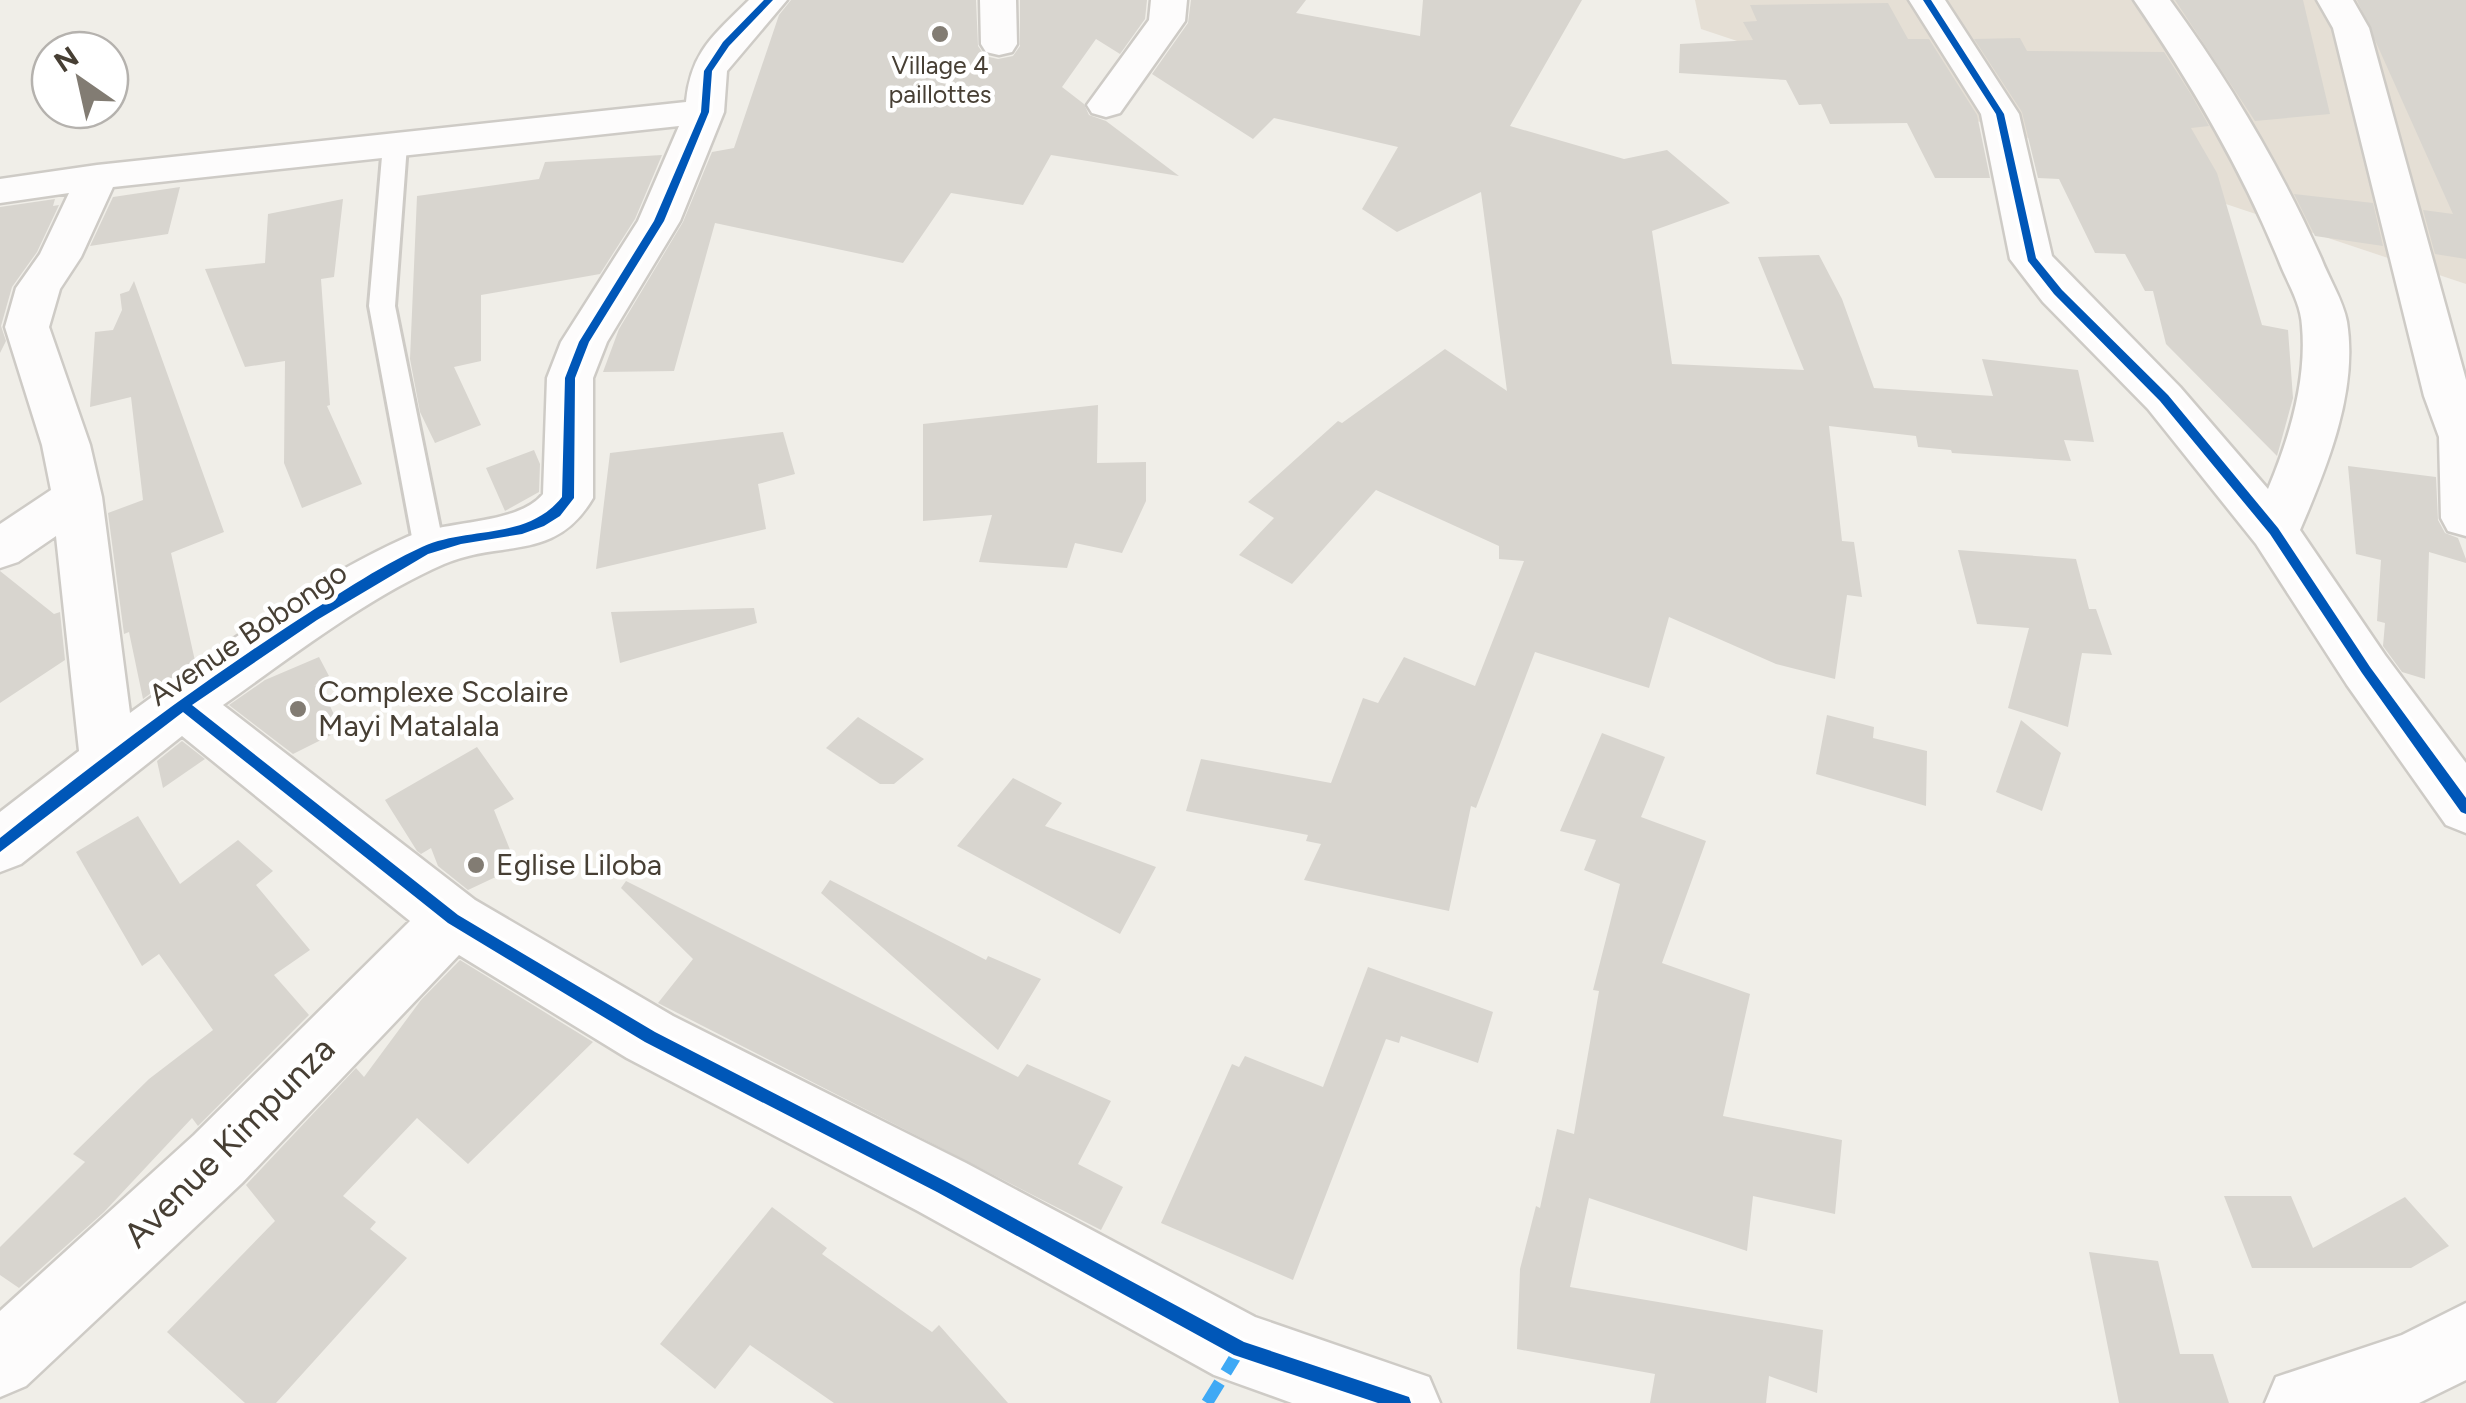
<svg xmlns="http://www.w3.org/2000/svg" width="2466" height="1403" viewBox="0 0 2466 1403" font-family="Figtree,sans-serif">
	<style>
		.residential { fill: #e5dfd5 }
		.building { fill: #d8d5cf }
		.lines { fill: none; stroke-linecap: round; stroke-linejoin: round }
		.service-casing { stroke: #cecbc6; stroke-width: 6 }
		.minor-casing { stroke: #cecbc6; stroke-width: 5 }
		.service { fill: #fdfcfc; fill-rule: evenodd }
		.minor { fill: #fdfcfc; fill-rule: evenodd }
		.quiet { stroke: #3fa9f5; stroke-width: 12; stroke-dasharray: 24 12; stroke-linecap: butt }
		.cycleway-casing { stroke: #fff; stroke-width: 7 }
		.cycleway { fill: #0057b8; fill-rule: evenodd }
		.poi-dot { fill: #827c73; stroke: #fff; stroke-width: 4 }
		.labels { text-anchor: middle; stroke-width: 9; stroke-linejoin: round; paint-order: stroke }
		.far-poi-label { font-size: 25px; fill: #473f34; stroke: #fff }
		.street-label { font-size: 30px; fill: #473f34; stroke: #fff }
		.poi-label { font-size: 30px; fill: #473f34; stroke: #fff; text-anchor: start }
		.near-street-label { font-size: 35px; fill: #473f34; stroke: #fff }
	</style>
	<rect width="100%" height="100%" fill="#f0eee8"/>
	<path class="residential" d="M 1695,0 L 2466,0 L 2466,284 L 1701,29 Z"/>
	<path class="building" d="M 791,0 L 976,0 L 978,46 L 985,56 L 998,59 L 1013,56 L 1020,46 L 1020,0 L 1147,0 L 1145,19 L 1120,54 L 1096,39 L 1062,87 L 1084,104 L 1089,115 L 1106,121 L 1179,176 L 1051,155 L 1023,205 L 951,193 L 903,263 L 715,223 L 674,371 L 603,372 L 619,329 L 683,222 L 712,152 L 734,148 L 779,15 Z
		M 1191,0 L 1306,0 L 1296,13 L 1420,36 L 1423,0 L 1582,0 L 1510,126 L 1624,159 L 1667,150 L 1730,203 L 1652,231 L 1672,364 L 1804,370 L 1758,257 L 1819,255 L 1842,299 L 1874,388 L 1993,396 L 1982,359 L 2078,370 L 2094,442 L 2064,440 L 2071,461 L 1952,453 L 1951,450 L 1918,447 L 1916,436 L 1829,426 L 1842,541 L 1854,542 L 1862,597 L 1847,595 L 1835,679 L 1776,664 L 1669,617 L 1649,688 L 1535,652 L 1476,808 L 1471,806 L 1449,911 L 1304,880 L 1321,844 L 1306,841 L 1308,835 L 1186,811 L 1201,759 L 1331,783 L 1363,698 L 1378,703 L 1404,657 L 1475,686 L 1524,561 L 1499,559 L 1499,546 L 1376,490 L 1292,584 L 1239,555 L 1274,518 L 1248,502 L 1338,421 L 1342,423 L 1445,349 L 1507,391 L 1481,192 L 1397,232 L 1362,209 L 1398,147 L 1274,118 L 1253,139 L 1152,74 L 1188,23 Z
		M 2175,0 L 2303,0 L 2330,114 L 2255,121 Z
		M 2357,0 L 2466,0 L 2466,259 L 2435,254 L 2423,210 L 2453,214 Z
		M 1888,3 L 1908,39 L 1929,39 L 1977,115 L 1990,178 L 1935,178 L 1907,123 L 1830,124 L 1821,104 L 1799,105 L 1786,80 L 1679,73 L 1680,44 L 1753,40 L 1743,22 L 1757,21 L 1750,5 Z
		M 2020,38 L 2027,51 L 2164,52 L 2192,96 L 2209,126 L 2191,128 L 2217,173 L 2262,325 L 2288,330 L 2293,398 L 2277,456 L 2166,344 L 2153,291 L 2145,291 L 2125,254 L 2095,253 L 2059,179 L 2038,178 L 2022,112 L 1974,39 Z
		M 662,155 L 635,219 L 600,274 L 481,295 L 481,361 L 454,367 L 481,425 L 435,443 L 420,412 L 410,359 L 417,196 L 539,179 L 545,162 Z
		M 180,187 L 168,234 L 90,246 L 113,197 Z
		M 2294,194 L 2373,203 L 2383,246 L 2315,236 Z
		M 55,199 L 53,206 L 59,205 L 37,252 L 12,287 L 1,326 L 6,341 L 0,353 L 0,207 Z
		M 343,199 L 334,277 L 321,279 L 330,405 L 327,406 L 362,484 L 302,508 L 284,463 L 285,361 L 245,367 L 205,269 L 265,263 L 268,214 Z
		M 134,281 L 224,532 L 171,553 L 195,661 L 143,699 L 129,632 L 124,634 L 108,513 L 143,500 L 131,397 L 90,407 L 95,332 L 113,330 L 122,310 L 120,294 L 129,291 Z
		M 1098,405 L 1097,463 L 1146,462 L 1146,501 L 1122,553 L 1075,543 L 1067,568 L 979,562 L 992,515 L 923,521 L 923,424 Z
		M 783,432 L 795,474 L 758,484 L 766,529 L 596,569 L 610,453 Z
		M 534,450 L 540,464 L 539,492 L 505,511 L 486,468 Z
		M 2348,466 L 2436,477 L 2438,520 L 2445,533 L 2458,538 L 2466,559 L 2466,563 L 2429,552 L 2425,679 L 2402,672 L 2383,646 L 2385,623 L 2377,621 L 2381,560 L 2356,554 Z
		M 1958,550 L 2076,559 L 2089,609 L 2096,609 L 2112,655 L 2082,653 L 2068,727 L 2008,708 L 2029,628 L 1977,624 Z
		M 0,571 L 54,614 L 60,612 L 65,660 L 0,703 Z
		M 754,608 L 757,623 L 620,663 L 611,612 Z
		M 319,657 L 329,676 L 314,686 L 320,684 L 341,730 L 293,754 L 229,705 L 265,680 Z
		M 1827,715 L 1874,727 L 1873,738 L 1927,751 L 1926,806 L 1816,774 Z
		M 858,717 L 924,759 L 894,784 L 880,784 L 826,748 Z
		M 2021,720 L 2061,753 L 2042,811 L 1996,792 Z
		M 1602,733 L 1665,757 L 1641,817 L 1706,841 L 1662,963 L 1750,994 L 1723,1116 L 1842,1140 L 1835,1214 L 1753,1196 L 1747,1251 L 1589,1198 L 1570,1287 L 1823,1330 L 1817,1393 L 1769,1376 L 1766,1403 L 1650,1403 L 1655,1374 L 1517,1349 L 1520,1269 L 1536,1206 L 1540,1208 L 1557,1129 L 1574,1134 L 1599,991 L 1593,990 L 1620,884 L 1584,870 L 1596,840 L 1560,831 Z
		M 182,741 L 205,759 L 163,788 L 157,761 Z
		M 477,747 L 514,799 L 494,810 L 517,867 L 468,890 L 438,866 L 431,848 L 421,854 L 417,851 L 385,800 Z
		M 1013,778 L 1062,803 L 1045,826 L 1156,867 L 1120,934 L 957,846 Z
		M 138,816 L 180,884 L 238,840 L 273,871 L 256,885 L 310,950 L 274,975 L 309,1015 L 198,1126 L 192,1118 L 104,1212 L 19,1288 L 0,1275 L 0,1247 L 85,1162 L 73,1154 L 149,1079 L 213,1030 L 159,954 L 142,966 L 76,852 Z
		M 830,880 L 986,960 L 988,956 L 1041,979 L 998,1050 L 821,893 Z
		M 626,881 L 1018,1077 L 1027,1064 L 1111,1101 L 1078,1164 L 1123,1187 L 1101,1230 L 658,1003 L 693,959 L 621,888 Z
		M 460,960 L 593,1042 L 468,1164 L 417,1118 L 343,1196 L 376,1222 L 370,1229 L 407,1258 L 276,1403 L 245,1403 L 167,1332 L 275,1221 L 246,1185 L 356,1068 L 364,1077 L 421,1000 Z
		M 1368,967 L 1493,1012 L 1478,1063 L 1401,1036 L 1399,1043 L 1386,1039 L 1293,1280 L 1161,1223 L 1232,1064 L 1239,1067 L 1245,1056 L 1323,1087 Z
		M 2224,1196 L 2291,1196 L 2313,1248 L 2405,1197 L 2449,1246 L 2411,1268 L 2252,1268 Z
		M 772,1207 L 827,1248 L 822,1254 L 932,1332 L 939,1325 L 1008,1403 L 834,1403 L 750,1345 L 715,1389 L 660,1344 Z
		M 2089,1252 L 2158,1261 L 2180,1354 L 2213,1354 L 2229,1403 L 2119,1403 Z"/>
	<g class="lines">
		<defs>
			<path id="service" d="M 395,138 L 407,145 L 395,306 L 444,548 L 440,556 L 429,559 L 418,556 L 414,548 L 369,306 L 383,145 Z"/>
			<path id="minor" d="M 749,0 L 787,0 L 727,71 L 724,112 L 680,221 L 607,342 L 593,378 L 593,498 C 555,563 501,539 444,564 C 368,597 291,657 223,705 L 475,900 L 673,1016 L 966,1163 L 1255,1317 L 1429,1377 L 1440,1403 L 1292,1403 L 1214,1375 L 918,1211 L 627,1058 L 459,955 L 242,1183 L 26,1386 L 0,1397 L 0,1311 L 194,1135 L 410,921 L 182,736 L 21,864 L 0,872 L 0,812 L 79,751 L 56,536 L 18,562 L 0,568 L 0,524 L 51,490 L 42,445 L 5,327 L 16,288 L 40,254 L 69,193 L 0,203 L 0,179 L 97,165 L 686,102 C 691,51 714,35 749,0 ZM 679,126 L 638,221 L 561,342 L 547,378 L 543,494 C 518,525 446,520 407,537 C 311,580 215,651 130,713 L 102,497 L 90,445 L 49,327 L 60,289 L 81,257 L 113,187 Z
				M 980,0 L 1016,0 L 1017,44 L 1012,52 L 999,55 L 986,52 L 981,44 Z
				M 1151,0 L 1187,0 L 1185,21 L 1120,113 L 1106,117 L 1092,113 L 1087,105 L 1149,20 Z
				M 1909,0 L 1945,0 L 2019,114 L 2052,256 L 2180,387 L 2268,489 C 2289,439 2307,381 2302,326 C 2301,303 2287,282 2279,261 C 2241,168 2191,83 2134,0 L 2170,0 C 2229,81 2280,166 2321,258 C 2329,279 2343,300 2347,322 C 2358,392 2327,467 2300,530 L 2385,655 L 2466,763 L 2466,833 L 2446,825 L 2347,685 L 2256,544 L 2148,409 L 2043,302 L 2010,259 L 1981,114 Z
				M 2317,0 L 2353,0 L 2369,28 L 2466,380 L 2466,536 L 2448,531 L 2441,518 L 2439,437 L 2424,396 L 2333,28 Z
				M 2466,1303 L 2466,1380 L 2419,1403 L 2265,1403 L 2276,1377 L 2402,1335 Z"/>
		</defs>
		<use href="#service" class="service-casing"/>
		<use href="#minor" class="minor-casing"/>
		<use href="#service" class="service"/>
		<use href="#minor" class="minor"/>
		<path class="quiet" d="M 1207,1403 L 1240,1349"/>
		<defs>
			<path id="cycleway" d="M 764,0 L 773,0 L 729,46 L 712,71 L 709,112 L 664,221 L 589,342 L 575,378 L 574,498 L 560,516 L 544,526 L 522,534 L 461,544 L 428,554 L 317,620 L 192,705 L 458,915 L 655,1032 L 947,1182 L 1244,1342 L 1409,1397 L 1411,1403 L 1378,1403 L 1234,1355 L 937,1192 L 645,1042 L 448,923 L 183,712 L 0,852 L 0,838 C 94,763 189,691 290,625 C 331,599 378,567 422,547 C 469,526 527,541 562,497 L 565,378 L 579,342 L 654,221 L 701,112 L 704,71 L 723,42 Z
				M 1923,0 L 1931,0 L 2004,114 L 2036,258 L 2062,290 L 2168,395 L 2278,528 L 2370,667 L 2466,798 L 2466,814 L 2461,812 L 2362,673 L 2270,534 L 2160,401 L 2054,294 L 2028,261 L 1996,114 Z"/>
		</defs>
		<use href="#cycleway" class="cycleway-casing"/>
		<use href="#cycleway" class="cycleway"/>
	</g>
	<g class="poi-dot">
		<circle cx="940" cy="34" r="10"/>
		<circle cx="298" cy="709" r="10"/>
		<circle cx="476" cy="865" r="10"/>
	</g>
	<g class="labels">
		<g class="far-poi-label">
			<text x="940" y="74">Village 4<tspan x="940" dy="29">paillottes</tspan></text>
		</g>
		<g class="street-label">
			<text transform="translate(248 634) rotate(-34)" y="10">Avenue Bobongo</text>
		</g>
		<g class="poi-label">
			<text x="318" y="702">Complexe Scolaire<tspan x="318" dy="34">Mayi Matalala</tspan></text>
			<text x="496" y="875">Eglise Liloba</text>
		</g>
		<g class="near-street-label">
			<text transform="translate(229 1142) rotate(-45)" y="12">Avenue Kimpunza</text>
		</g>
	</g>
	<g transform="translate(80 80) rotate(326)"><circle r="48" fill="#ffffff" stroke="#b5b2ae" stroke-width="2.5"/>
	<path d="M0-8L18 38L0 25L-18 38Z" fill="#827c73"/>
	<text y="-15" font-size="28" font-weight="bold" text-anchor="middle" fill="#473f34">N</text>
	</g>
</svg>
